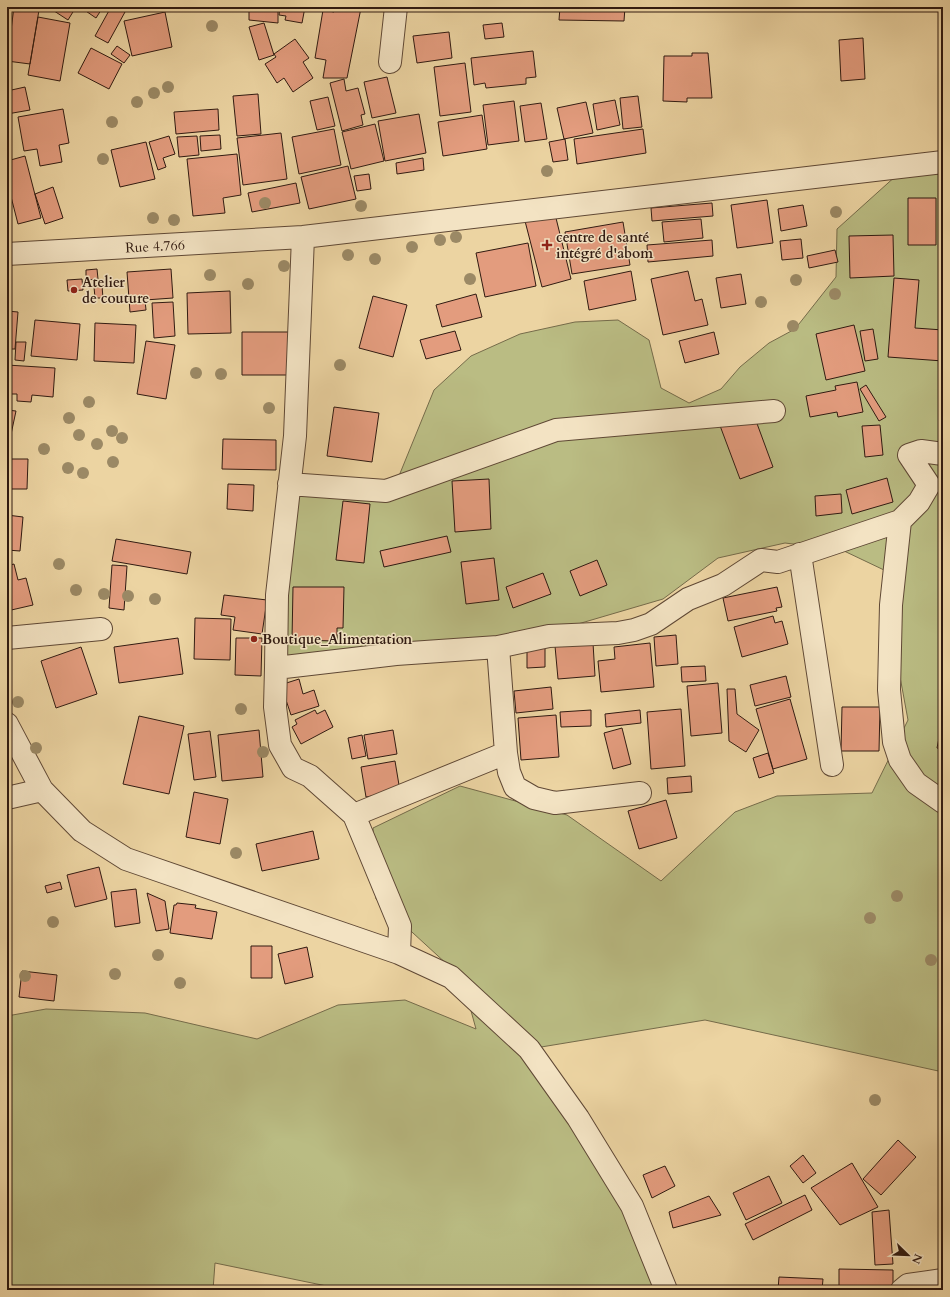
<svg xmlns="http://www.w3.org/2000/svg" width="950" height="1297" viewBox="0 0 950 1297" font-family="Cardo,serif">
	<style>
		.green { fill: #babc83; stroke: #756b4a }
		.building { fill: #e39c7e; stroke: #301a11 }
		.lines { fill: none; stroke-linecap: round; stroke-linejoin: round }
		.minor-casing { stroke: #5f4835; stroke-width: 24 }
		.minor { stroke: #f3e3c3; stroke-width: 22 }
		.tree { fill: #9b8965 }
		.poi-dot { fill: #8f2418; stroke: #f3e3c3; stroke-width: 1.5 }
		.labels { text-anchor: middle; stroke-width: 3; stroke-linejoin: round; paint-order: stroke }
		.poi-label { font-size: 14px; font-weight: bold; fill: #301a11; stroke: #f3e3c3; text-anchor: start }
		.street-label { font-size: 14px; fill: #301a11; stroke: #f3e3c3 }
	</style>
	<rect width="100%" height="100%" fill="#ecd4a2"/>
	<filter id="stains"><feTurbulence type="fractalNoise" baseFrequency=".005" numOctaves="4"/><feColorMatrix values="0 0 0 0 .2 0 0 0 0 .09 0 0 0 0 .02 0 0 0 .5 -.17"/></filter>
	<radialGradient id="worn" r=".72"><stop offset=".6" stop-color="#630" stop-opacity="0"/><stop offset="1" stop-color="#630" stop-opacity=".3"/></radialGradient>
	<path class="green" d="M 943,161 L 943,1072 L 705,1020 L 529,1049 L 668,1290 L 346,1290 L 215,1263 L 213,1290 L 7,1290 L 7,1016 L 46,1009 L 145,1013 L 257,1039 L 338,1005 L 405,1000 L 476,1029 L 462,978 L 376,899 L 373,828 L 460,786 L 567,815 L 661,881 L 735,812 L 777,796 L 872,793 L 908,720 L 891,628 L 884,570 L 842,550 L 785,543 L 718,558 L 663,599 L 554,631 L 285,664 L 291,477 L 392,493 L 434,390 L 471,356 L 520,334 L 575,322 L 618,320 L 649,340 L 661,388 L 689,403 L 721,389 L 740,367 L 769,343 L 795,329 L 836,277 L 837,229 L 908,165 Z"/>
	<path class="building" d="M 14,7 L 39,10 L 30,64 L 7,61 Z
		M 48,7 L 76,7 L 68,20 Z
		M 80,7 L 103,7 L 96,18 Z
		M 111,7 L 117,7 L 125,12 L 108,43 L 95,36 Z
		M 249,7 L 275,7 L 275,10 L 278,11 L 278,23 L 249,20 Z
		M 280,7 L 305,7 L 302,23 L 285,20 L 286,16 L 279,15 Z
		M 335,7 L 361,8 L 347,78 L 323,78 L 326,60 L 315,58 L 323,10 L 334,12 Z
		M 560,7 L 625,7 L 624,21 L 559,20 Z
		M 165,12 L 172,47 L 132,56 L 124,21 Z
		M 38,17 L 70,23 L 60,81 L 28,75 Z
		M 264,23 L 274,55 L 259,60 L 249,27 Z
		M 502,23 L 504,37 L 485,39 L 483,25 Z
		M 449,32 L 452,58 L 417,63 L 413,36 Z
		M 863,38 L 865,79 L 841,81 L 839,40 Z
		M 295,39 L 309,58 L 303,62 L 313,78 L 293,92 L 284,78 L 277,83 L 265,64 L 276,57 L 274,54 Z
		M 117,46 L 130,55 L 124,63 L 111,54 Z
		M 91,48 L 122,64 L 109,89 L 78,73 Z
		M 533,51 L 536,77 L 526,78 L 526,84 L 486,88 L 485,83 L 474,85 L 471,58 Z
		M 692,53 L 708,53 L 712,98 L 687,98 L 687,102 L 663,101 L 664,56 L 692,56 Z
		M 465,63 L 471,112 L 440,116 L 434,67 Z
		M 387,77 L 396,113 L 372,118 L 364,82 Z
		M 344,79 L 346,91 L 358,88 L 365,114 L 361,115 L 363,125 L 342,131 L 330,83 Z
		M 25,87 L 30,110 L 7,114 L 7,91 Z
		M 258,94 L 261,134 L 237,136 L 233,96 Z
		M 638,96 L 642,127 L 623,129 L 620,98 Z
		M 328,97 L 335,126 L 317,130 L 310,101 Z
		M 615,100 L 620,125 L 597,130 L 593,104 Z
		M 514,101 L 519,141 L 488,145 L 483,105 Z
		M 586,102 L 593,133 L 564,139 L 557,108 Z
		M 541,103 L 547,139 L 525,142 L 520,106 Z
		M 63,109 L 69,143 L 59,145 L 62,162 L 40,166 L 37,149 L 24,151 L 18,117 Z
		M 218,109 L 219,130 L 176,134 L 174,112 Z
		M 419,114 L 426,153 L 385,161 L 378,121 Z
		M 482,115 L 487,149 L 443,156 L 438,122 Z
		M 375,124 L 384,161 L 351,169 L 342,132 Z
		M 334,129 L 341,165 L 299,174 L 292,137 Z
		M 643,129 L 646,153 L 577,164 L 574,139 Z
		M 281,133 L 287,179 L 243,185 L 237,138 Z
		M 220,135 L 221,149 L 201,151 L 200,136 Z
		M 169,136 L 175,154 L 163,158 L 166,167 L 158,170 L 149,142 Z
		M 197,136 L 199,155 L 179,157 L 177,137 Z
		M 565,139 L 568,160 L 553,162 L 549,142 Z
		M 146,142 L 155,179 L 120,187 L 111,150 Z
		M 237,154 L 241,195 L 223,198 L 225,213 L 193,216 L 187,159 Z
		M 25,156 L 41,218 L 18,224 L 7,181 L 7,161 Z
		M 423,158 L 424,170 L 397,174 L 396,163 Z
		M 348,166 L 356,199 L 309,209 L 301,177 Z
		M 369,174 L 371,189 L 357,191 L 354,176 Z
		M 296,183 L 300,203 L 252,212 L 248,193 Z
		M 53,187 L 63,218 L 45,224 L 35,194 Z
		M 908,198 L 936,198 L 936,245 L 908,245 Z
		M 767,200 L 773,243 L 737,248 L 731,205 Z
		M 712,203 L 713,216 L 652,221 L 651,208 Z
		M 803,205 L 807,226 L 781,231 L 778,209 Z
		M 555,214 L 571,279 L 542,287 L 525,221 Z
		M 701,219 L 703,238 L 664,242 L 662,222 Z
		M 623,222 L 630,265 L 572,274 L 565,232 Z
		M 893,235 L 894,276 L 850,278 L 849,236 Z
		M 801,239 L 803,258 L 782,260 L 780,241 Z
		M 712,240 L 713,256 L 648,262 L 647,245 Z
		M 528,243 L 536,286 L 485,297 L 476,253 Z
		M 835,250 L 838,262 L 809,268 L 807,256 Z
		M 97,269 L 98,279 L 86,280 L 86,270 Z
		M 171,269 L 173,298 L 145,300 L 146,310 L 130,312 L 127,272 Z
		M 631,271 L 636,300 L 589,310 L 584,281 Z
		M 688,271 L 695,301 L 702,299 L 708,325 L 663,335 L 651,279 Z
		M 741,274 L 746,304 L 721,308 L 716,278 Z
		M 894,278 L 919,280 L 915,328 L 943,330 L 943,361 L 888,357 Z
		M 82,279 L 83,290 L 68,291 L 67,280 Z
		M 102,286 L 103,298 L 95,298 L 94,287 Z
		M 230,291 L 231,333 L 188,334 L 187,293 Z
		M 476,294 L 482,317 L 442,327 L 436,305 Z
		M 373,296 L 407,305 L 393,357 L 359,348 Z
		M 173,302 L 175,336 L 154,338 L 152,303 Z
		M 7,311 L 18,312 L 15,349 L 7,349 Z
		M 35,320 L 80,324 L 77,360 L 31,356 Z
		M 95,323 L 136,325 L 134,363 L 94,361 Z
		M 854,325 L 865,371 L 826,380 L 816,334 Z
		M 873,329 L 878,359 L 865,361 L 860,331 Z
		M 455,331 L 461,350 L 426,359 L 420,340 Z
		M 242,332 L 291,332 L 291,375 L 242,375 Z
		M 714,332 L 719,354 L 685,363 L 679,341 Z
		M 146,341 L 175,345 L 166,399 L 137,394 Z
		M 16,342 L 26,342 L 24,361 L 15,360 Z
		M 7,365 L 55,368 L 53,397 L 32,395 L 31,402 L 17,401 L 17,394 L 7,394 Z
		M 857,382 L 863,412 L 838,417 L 837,412 L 810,417 L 806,396 L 836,390 L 835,386 Z
		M 866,385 L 886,417 L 879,421 L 860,389 Z
		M 334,407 L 379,413 L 372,462 L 327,456 Z
		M 7,410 L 16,411 L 7,453 Z
		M 752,410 L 773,467 L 740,479 L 719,423 Z
		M 880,425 L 883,455 L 865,457 L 862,426 Z
		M 223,439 L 276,440 L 276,470 L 222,469 Z
		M 10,459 L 28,459 L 27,489 L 9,489 Z
		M 887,478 L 893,502 L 852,514 L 846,490 Z
		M 489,479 L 491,529 L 455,532 L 452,481 Z
		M 937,481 L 943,482 L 943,493 L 936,492 Z
		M 228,484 L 254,485 L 253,511 L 227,509 Z
		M 841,494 L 842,513 L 816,516 L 815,496 Z
		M 343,501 L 370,504 L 364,563 L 336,560 Z
		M 7,515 L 23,517 L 20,551 L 7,550 Z
		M 447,536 L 451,552 L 384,567 L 380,551 Z
		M 116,539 L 191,552 L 187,574 L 112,561 Z
		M 494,558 L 499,600 L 466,604 L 461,562 Z
		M 597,560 L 607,585 L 580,596 L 570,571 Z
		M 14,564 L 18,580 L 26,578 L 33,605 L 7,611 L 7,566 Z
		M 112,565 L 127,566 L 124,610 L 109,608 Z
		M 543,573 L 551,594 L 513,608 L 506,587 Z
		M 293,587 L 344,587 L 343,628 L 337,628 L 337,641 L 292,640 Z
		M 777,587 L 782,607 L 776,608 L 777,611 L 728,621 L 723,598 Z
		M 224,595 L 267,600 L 262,634 L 233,630 L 235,617 L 221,615 Z
		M 773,616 L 775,623 L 782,621 L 788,644 L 742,657 L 734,627 Z
		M 195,618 L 231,619 L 230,660 L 194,659 Z
		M 676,635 L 678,664 L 656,666 L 654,637 Z
		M 178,638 L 183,674 L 119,683 L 114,647 Z
		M 236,638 L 262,638 L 261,676 L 235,675 Z
		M 593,643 L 595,676 L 558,679 L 555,646 Z
		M 650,643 L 654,687 L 601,692 L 598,661 L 615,659 L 614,647 Z
		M 545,644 L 545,667 L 527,668 L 527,645 Z
		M 81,647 L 97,694 L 56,708 L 41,661 Z
		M 705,666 L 706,681 L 682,682 L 681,667 Z
		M 786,676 L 791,697 L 755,706 L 750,685 Z
		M 299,679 L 303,694 L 314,690 L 319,706 L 291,715 L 286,700 L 282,702 L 277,686 Z
		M 718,683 L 722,733 L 691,736 L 687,686 Z
		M 551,687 L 553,709 L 516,713 L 514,691 Z
		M 727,689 L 735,689 L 737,714 L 759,730 L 746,752 L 729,741 Z
		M 790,699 L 807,759 L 773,769 L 756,709 Z
		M 842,707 L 880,707 L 879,751 L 841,751 Z
		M 681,709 L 685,766 L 651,769 L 647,712 Z
		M 315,710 L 317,714 L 325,710 L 333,727 L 301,744 L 292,727 L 297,724 L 295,720 Z
		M 591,710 L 591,726 L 561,727 L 560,712 Z
		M 640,710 L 641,723 L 606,727 L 605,714 Z
		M 556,715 L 559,757 L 521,760 L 518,718 Z
		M 139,716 L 184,726 L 169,794 L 123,784 Z
		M 943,718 L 943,750 L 937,748 Z
		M 622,728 L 631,764 L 613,769 L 604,733 Z
		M 259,730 L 263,777 L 222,781 L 218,735 Z
		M 393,730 L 397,754 L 368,759 L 364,735 Z
		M 210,731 L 216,777 L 194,780 L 188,734 Z
		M 362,735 L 366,756 L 352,759 L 348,738 Z
		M 768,753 L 774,773 L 759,778 L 753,758 Z
		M 395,761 L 400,791 L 366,797 L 361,767 Z
		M 691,776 L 692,792 L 668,794 L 667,778 Z
		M 194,792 L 228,799 L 220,844 L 186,837 Z
		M 666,800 L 677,838 L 639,849 L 628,811 Z
		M 313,831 L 319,859 L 262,871 L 256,844 Z
		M 99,867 L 107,899 L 75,907 L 67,875 Z
		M 60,882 L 62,889 L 47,893 L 45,886 Z
		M 136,889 L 140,923 L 115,927 L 111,892 Z
		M 147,893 L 165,901 L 169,929 L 156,931 Z
		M 177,903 L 196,905 L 195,908 L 217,912 L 212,939 L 170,933 L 174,905 L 176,905 Z
		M 251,946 L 272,946 L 272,978 L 251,978 Z
		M 307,947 L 313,977 L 285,984 L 278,954 Z
		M 22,971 L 57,975 L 54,1001 L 19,997 Z
		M 898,1140 L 916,1157 L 881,1195 L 863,1179 Z
		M 803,1155 L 816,1173 L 803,1183 L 790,1166 Z
		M 852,1163 L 878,1207 L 840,1225 L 811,1188 Z
		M 665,1166 L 675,1186 L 652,1198 L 643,1175 Z
		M 769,1176 L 782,1203 L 746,1220 L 733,1193 Z
		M 805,1195 L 812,1210 L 753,1240 L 745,1224 Z
		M 709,1196 L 721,1215 L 673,1228 L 669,1212 Z
		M 889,1210 L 893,1264 L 875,1265 L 872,1212 Z
		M 839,1269 L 893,1270 L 893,1289 L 839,1288 Z
		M 779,1277 L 823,1279 L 822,1290 L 778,1290 Z"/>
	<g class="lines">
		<defs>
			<path id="minor" d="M 390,62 L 396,7
				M 303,237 L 295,436 L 277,595 L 276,668 L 396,654 L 498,647 L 549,636 L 618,633 L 634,630 L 651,624 L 688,599 L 723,585 L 761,560 L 778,562 L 900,521
				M 7,254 L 303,237 L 943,162
				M 943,454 L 921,451 L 909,455 L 929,485 L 919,502 L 900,521 L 891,605 L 889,690 L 894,742 L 900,760 L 916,783 L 943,802
				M 289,484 L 386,491 L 556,430 L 774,411
				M 800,554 L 832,765
				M 7,638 L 101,629
				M 498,647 L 506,753 L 509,772 L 515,787 L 534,798 L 555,803 L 640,793
				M 276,668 L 275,707 L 280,745 L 293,768 L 310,776 L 354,815 L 506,753
				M 7,724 L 42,790 L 82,831 L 126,859 L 399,953 L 451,977 L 529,1049 L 578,1118 L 632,1206 L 666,1290
				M 7,798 L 42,790
				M 354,815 L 400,926 L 399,953
				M 902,1290 L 908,1285 L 943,1280"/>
		</defs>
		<use href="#minor" class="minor-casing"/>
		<use href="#minor" class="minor"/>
	</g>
	<g class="tree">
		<circle cx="212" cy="26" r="6"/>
		<circle cx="168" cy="87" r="6"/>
		<circle cx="154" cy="93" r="6"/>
		<circle cx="137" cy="102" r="6"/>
		<circle cx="112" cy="122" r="6"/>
		<circle cx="103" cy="159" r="6"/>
		<circle cx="547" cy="171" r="6"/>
		<circle cx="265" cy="203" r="6"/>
		<circle cx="361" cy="206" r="6"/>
		<circle cx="836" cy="212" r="6"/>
		<circle cx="153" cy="218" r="6"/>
		<circle cx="174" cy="220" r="6"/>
		<circle cx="456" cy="237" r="6"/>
		<circle cx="440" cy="240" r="6"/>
		<circle cx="412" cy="247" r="6"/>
		<circle cx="348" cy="255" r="6"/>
		<circle cx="375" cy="259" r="6"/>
		<circle cx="284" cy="266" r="6"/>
		<circle cx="210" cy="275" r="6"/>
		<circle cx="470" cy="279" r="6"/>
		<circle cx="796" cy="280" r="6"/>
		<circle cx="248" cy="284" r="6"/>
		<circle cx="835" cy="294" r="6"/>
		<circle cx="761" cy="302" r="6"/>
		<circle cx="793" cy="326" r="6"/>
		<circle cx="340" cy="365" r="6"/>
		<circle cx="196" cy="373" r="6"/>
		<circle cx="221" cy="374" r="6"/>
		<circle cx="89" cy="402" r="6"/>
		<circle cx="269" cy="408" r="6"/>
		<circle cx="69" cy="418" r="6"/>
		<circle cx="112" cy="431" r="6"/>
		<circle cx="79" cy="435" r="6"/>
		<circle cx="122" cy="438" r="6"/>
		<circle cx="97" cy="444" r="6"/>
		<circle cx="44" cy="449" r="6"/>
		<circle cx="113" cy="462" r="6"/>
		<circle cx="68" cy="468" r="6"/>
		<circle cx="83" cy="473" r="6"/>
		<circle cx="59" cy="564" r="6"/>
		<circle cx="76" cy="590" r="6"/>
		<circle cx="104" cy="594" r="6"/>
		<circle cx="128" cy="596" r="6"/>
		<circle cx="155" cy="599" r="6"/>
		<circle cx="18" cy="702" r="6"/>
		<circle cx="241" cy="709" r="6"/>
		<circle cx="36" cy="748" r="6"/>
		<circle cx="263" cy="752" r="6"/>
		<circle cx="236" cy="853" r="6"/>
		<circle cx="897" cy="896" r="6"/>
		<circle cx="870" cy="918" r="6"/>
		<circle cx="53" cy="922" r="6"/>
		<circle cx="158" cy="955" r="6"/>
		<circle cx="931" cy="960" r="6"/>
		<circle cx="115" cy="974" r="6"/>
		<circle cx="25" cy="976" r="6"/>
		<circle cx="180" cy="983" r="6"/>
		<circle cx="875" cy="1100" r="6"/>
	</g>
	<g class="poi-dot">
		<path d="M545 239h4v4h4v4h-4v4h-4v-4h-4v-4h4z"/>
		<circle cx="74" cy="290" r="4"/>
		<circle cx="254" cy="639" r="4"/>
	</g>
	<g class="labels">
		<g class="poi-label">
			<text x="556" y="242">centre de santé<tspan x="556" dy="16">intégré d'abom</tspan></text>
			<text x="82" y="287">Atelier<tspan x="82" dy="16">de couture</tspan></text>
			<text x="262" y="644">Boutique_Alimentation</text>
		</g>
		<g class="street-label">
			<text transform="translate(155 246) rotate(-3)" y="5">Rue 4.766</text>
		</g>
	</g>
	<rect width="950" height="1297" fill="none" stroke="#ecd4a2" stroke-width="24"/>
	<rect x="8" y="8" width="934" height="1281" fill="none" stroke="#301a11" stroke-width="2"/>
	<rect x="12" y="12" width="926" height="1273" fill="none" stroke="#301a11"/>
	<g transform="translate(908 1255) rotate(113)" stroke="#f3e3c3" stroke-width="3" paint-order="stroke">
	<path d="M0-3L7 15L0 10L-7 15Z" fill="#301a11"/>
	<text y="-6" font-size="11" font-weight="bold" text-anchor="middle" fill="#301a11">N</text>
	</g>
	<rect width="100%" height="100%" filter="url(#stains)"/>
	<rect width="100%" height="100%" fill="url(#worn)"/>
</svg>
